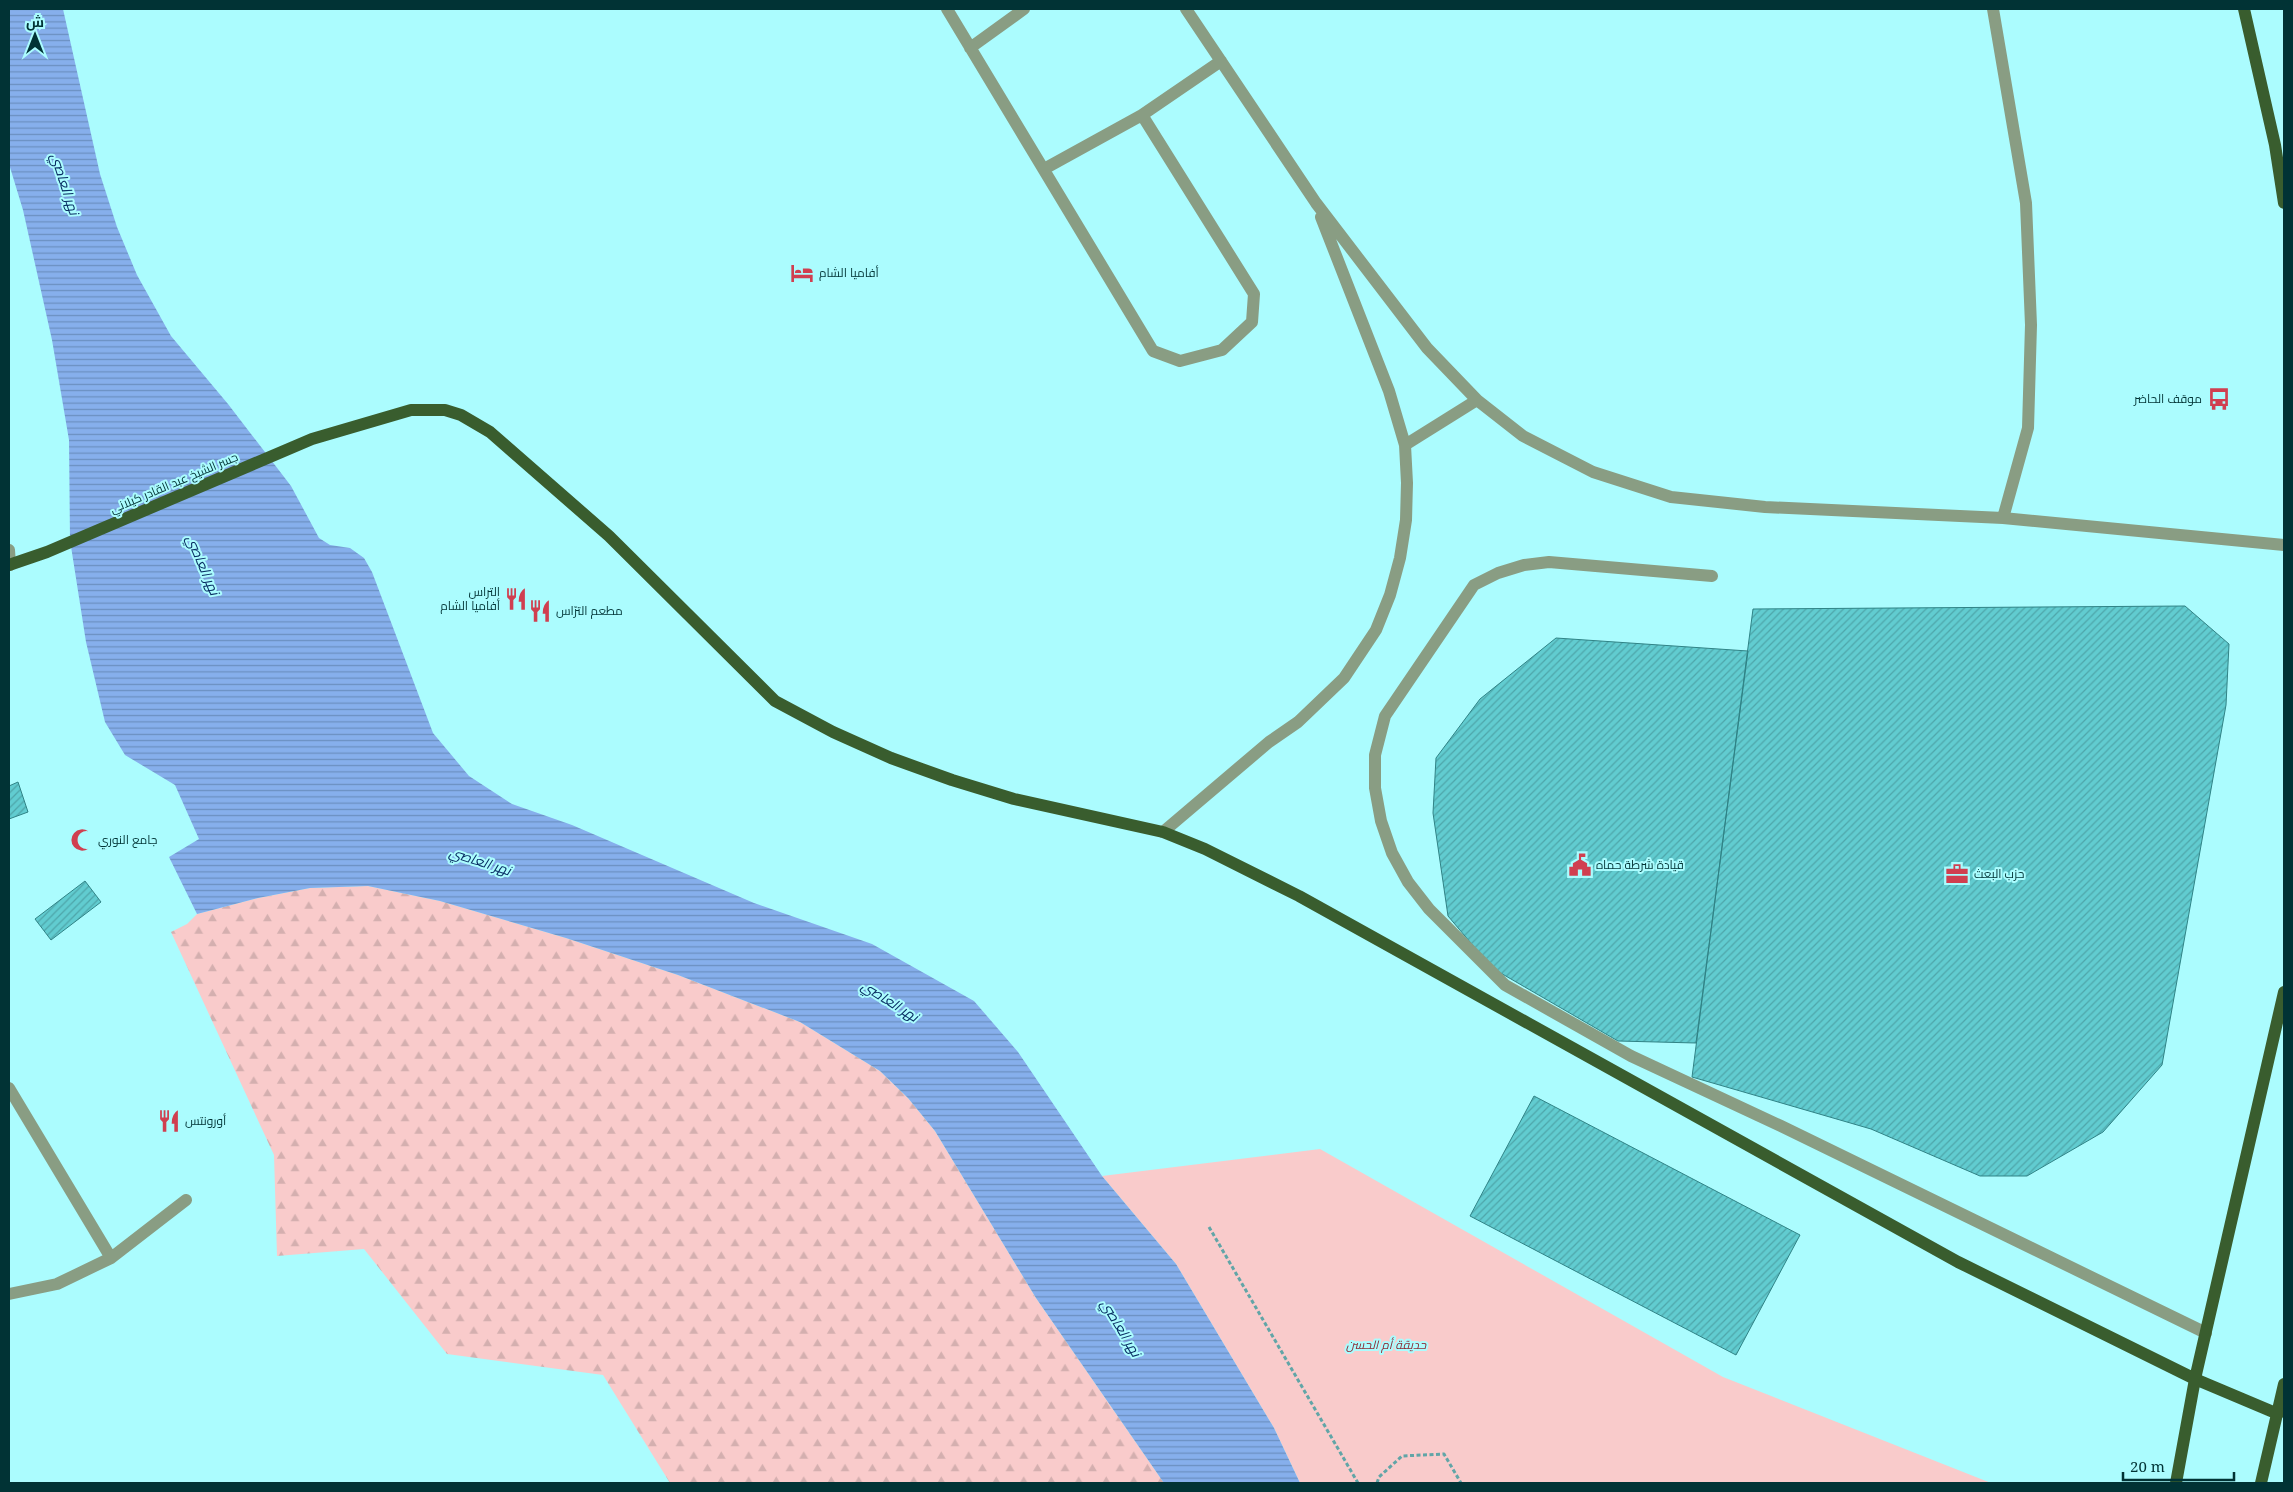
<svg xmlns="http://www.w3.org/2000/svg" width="2293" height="1492" viewBox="0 0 2293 1492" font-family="'Noto Serif',Cairo,serif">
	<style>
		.forest { fill: url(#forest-firs) }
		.green { fill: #f9cbcb }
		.water { fill: url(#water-rules) }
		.building { fill: url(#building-hatch); stroke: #308386 }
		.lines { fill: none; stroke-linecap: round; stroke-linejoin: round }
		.path { stroke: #61a5a7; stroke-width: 3; stroke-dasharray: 4 2.5; stroke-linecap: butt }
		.minor { stroke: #899d83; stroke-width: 12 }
		.major { stroke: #395d2e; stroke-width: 12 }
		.labels { text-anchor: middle; stroke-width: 4; stroke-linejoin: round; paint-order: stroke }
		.poi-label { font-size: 12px; fill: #013335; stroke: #abfcfe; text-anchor: start }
		.street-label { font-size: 12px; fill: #013335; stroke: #abfcfe }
		.park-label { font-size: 12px; font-style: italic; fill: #8e2d37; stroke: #abfcfe }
		.water-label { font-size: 14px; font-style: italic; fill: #072c62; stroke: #abfcfe }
	</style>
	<defs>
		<pattern id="forest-firs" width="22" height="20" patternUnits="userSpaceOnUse" patternTransform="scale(1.25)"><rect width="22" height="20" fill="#f9cbcb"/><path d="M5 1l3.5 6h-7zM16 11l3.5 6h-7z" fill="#d4afaf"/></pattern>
		<pattern id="water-rules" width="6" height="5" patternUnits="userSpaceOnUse" patternTransform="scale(1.25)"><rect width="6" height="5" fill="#86afec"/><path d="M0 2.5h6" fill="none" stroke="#6b8fc0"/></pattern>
		<pattern id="building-hatch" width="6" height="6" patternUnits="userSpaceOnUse" patternTransform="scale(1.25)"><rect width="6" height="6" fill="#61ccd0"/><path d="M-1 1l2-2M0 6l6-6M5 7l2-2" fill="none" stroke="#4ea6aa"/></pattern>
	</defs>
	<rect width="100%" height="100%" fill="#abfcfe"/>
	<path class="forest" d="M 368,886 L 440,901 L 566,938 L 678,975 L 800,1022 L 880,1071 L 908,1098 L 935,1131 L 1036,1298 L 1164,1483 L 670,1483 L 603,1375 L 447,1354 L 364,1249 L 277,1256 L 274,1155 L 171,932 L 187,924 L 197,914 L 258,898 L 310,888 Z"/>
	<path class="green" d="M 1320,1149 L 1723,1377 L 1991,1483 L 1300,1483 L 1274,1428 L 1176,1264 L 1102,1176 Z"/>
	<path class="water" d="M 9,9 L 63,9 L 100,174 L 117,227 L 137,275 L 171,336 L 228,404 L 291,486 L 319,538 L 330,545 L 350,548 L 364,558 L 372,572 L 433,733 L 469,776 L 512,804 L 572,825 L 754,903 L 872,944 L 974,1001 L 1018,1052 L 1102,1176 L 1176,1264 L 1274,1428 L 1300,1483 L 1164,1483 L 1036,1298 L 935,1131 L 908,1098 L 880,1071 L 800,1022 L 678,975 L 566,938 L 440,901 L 368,886 L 310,888 L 258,898 L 197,914 L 169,857 L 199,839 L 175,785 L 125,755 L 105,722 L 86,642 L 70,540 L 69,440 L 52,340 L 23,210 L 9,164 Z"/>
	<path class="building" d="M 2185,606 L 2229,644 L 2226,705 L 2162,1065 L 2103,1132 L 2027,1176 L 1980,1176 L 1871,1129 L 1692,1077 L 1753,609 Z
		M 1556,638 L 1748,651 L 1696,1043 L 1618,1041 L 1492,968 L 1448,916 L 1433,813 L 1436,758 L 1480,699 Z
		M 18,782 L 28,812 L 9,819 L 9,786 Z
		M 85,881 L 101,902 L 51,940 L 35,919 Z
		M 1534,1096 L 1800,1235 L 1736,1355 L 1470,1216 Z"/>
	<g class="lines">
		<path class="path" d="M 1209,1227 L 1358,1483
			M 1377,1483 L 1379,1477 L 1402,1456 L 1444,1454 L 1461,1483"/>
		<path class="minor" d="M 947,9 L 1153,351 L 1180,361 L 1222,350 L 1252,322 L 1254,294 L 1142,115 L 1221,61
			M 1186,9 L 1316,203 L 1427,348 L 1477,400 L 1523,436 L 1593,472 L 1671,497 L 1765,507 L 2003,518 L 2284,545
			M 1993,9 L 2026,203 L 2031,325 L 2028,428 L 2003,518
			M 970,48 L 1024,9
			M 1044,169 L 1142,115
			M 1405,445 L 1477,400
			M 9,550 L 10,565
			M 1712,576 L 1549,562 L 1524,565 L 1498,573 L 1474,585 L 1385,716 L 1375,755 L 1375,788 L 1381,821 L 1392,853 L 1408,882 L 1429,909 L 1505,985 L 1631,1056 L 1781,1126 L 2206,1333
			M 1163,832 L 1269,742 L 1298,722 L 1344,678 L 1376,630 L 1390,595 L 1400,558 L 1406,520 L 1407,483 L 1405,445 L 1389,391 L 1321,217
			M 9,1088 L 111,1258
			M 9,1294 L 57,1284 L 111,1258 L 186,1200"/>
		<path class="major" d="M 2244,9 L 2275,145 L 2284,203
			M 9,565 L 47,552 L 312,439 L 411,410 L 445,410 L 461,415 L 490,432 L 609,536 L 775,701 L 833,732 L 891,758 L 952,780 L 1014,799 L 1163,832 L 1205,849 L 1299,896 L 1958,1262 L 2195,1379 L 2278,1414
			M 2176,1483 L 2195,1379 L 2284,992
			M 2261,1483 L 2284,1384"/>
	</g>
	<defs>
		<symbol id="hotel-bare" viewBox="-9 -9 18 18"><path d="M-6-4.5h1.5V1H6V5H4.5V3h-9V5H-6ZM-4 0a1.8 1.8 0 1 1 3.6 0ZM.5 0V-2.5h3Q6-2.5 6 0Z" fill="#d03f50" stroke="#abfcfe" stroke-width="2.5" paint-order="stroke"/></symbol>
		<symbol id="bus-bare" viewBox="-9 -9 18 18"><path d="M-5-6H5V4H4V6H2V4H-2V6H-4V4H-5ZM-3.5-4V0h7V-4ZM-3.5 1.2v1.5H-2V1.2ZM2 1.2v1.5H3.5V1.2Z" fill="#d03f50" stroke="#abfcfe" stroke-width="2.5" paint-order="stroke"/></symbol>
		<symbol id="restaurant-bare" viewBox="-9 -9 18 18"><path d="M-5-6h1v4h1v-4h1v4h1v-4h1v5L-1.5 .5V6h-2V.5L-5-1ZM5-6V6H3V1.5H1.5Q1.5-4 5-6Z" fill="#d03f50" stroke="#abfcfe" stroke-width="2.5" paint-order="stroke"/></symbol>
		<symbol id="mosque-bare" viewBox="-9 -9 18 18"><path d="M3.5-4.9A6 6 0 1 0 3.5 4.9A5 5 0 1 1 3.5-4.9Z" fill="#d03f50" stroke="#abfcfe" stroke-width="2.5" paint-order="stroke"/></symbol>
		<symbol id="civic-bare" viewBox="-9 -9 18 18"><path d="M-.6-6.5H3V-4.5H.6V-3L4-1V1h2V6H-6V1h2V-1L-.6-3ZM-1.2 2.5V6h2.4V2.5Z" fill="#d03f50" stroke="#abfcfe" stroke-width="2.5" paint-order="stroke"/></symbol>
		<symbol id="office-bare" viewBox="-9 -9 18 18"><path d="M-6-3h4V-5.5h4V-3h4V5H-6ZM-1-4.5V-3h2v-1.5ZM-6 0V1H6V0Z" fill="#d03f50" stroke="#abfcfe" stroke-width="2.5" paint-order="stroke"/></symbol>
	</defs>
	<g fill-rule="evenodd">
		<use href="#hotel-bare" x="786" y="257" width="32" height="32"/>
		<use href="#bus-bare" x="2203" y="383" width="32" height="32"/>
		<use href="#restaurant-bare" x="500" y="583" width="32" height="32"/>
		<use href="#restaurant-bare" x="524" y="595" width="32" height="32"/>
		<use href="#mosque-bare" x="66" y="824" width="32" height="32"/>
		<use href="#civic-bare" x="1564" y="849" width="32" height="32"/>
		<use href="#office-bare" x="1941" y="858" width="32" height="32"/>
		<use href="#restaurant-bare" x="153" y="1105" width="32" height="32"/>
	</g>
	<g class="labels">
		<g class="poi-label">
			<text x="819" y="277">أفاميا الشام</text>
			<text x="2202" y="403" text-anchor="end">موقف الحاضر</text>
			<text x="500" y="596" text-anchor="end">التراس<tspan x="500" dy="14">أفاميا الشام</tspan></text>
			<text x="556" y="615">مطعم الترّاس</text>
			<text x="98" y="844">جامع النوري</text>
			<text x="1596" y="869">قيادة شرطة حماه</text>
			<text x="1974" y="878">حزب البعث</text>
			<text x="185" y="1125">أورونتس</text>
		</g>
		<g class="street-label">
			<text transform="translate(174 483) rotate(-23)" y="4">جسر الشيخ عبد القادر كيلاني</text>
		</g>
		<g class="park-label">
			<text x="1386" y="1349">حديقة أم الحسن</text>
		</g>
		<g class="water-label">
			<text transform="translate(65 184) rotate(72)" y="5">نهر العاصي</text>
			<text transform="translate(203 565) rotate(67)" y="5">نهر العاصي</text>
			<text transform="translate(480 861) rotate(18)" y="5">نهر العاصي</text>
			<text transform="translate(890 1001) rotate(32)" y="5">نهر العاصي</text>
			<text transform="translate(1121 1328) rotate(59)" y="5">نهر العاصي</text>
		</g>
	</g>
	<rect width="2293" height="1492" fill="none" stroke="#013335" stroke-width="20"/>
	<g transform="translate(35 35)" stroke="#abfcfe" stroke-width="4" paint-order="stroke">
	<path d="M0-4L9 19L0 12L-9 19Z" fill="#013335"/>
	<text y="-8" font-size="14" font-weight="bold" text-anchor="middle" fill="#013335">ش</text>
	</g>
	<path d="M2123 1472v8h111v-8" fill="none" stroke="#013335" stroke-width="2.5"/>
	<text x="2130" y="1472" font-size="15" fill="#013335" stroke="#abfcfe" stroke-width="4" paint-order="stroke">20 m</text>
</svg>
